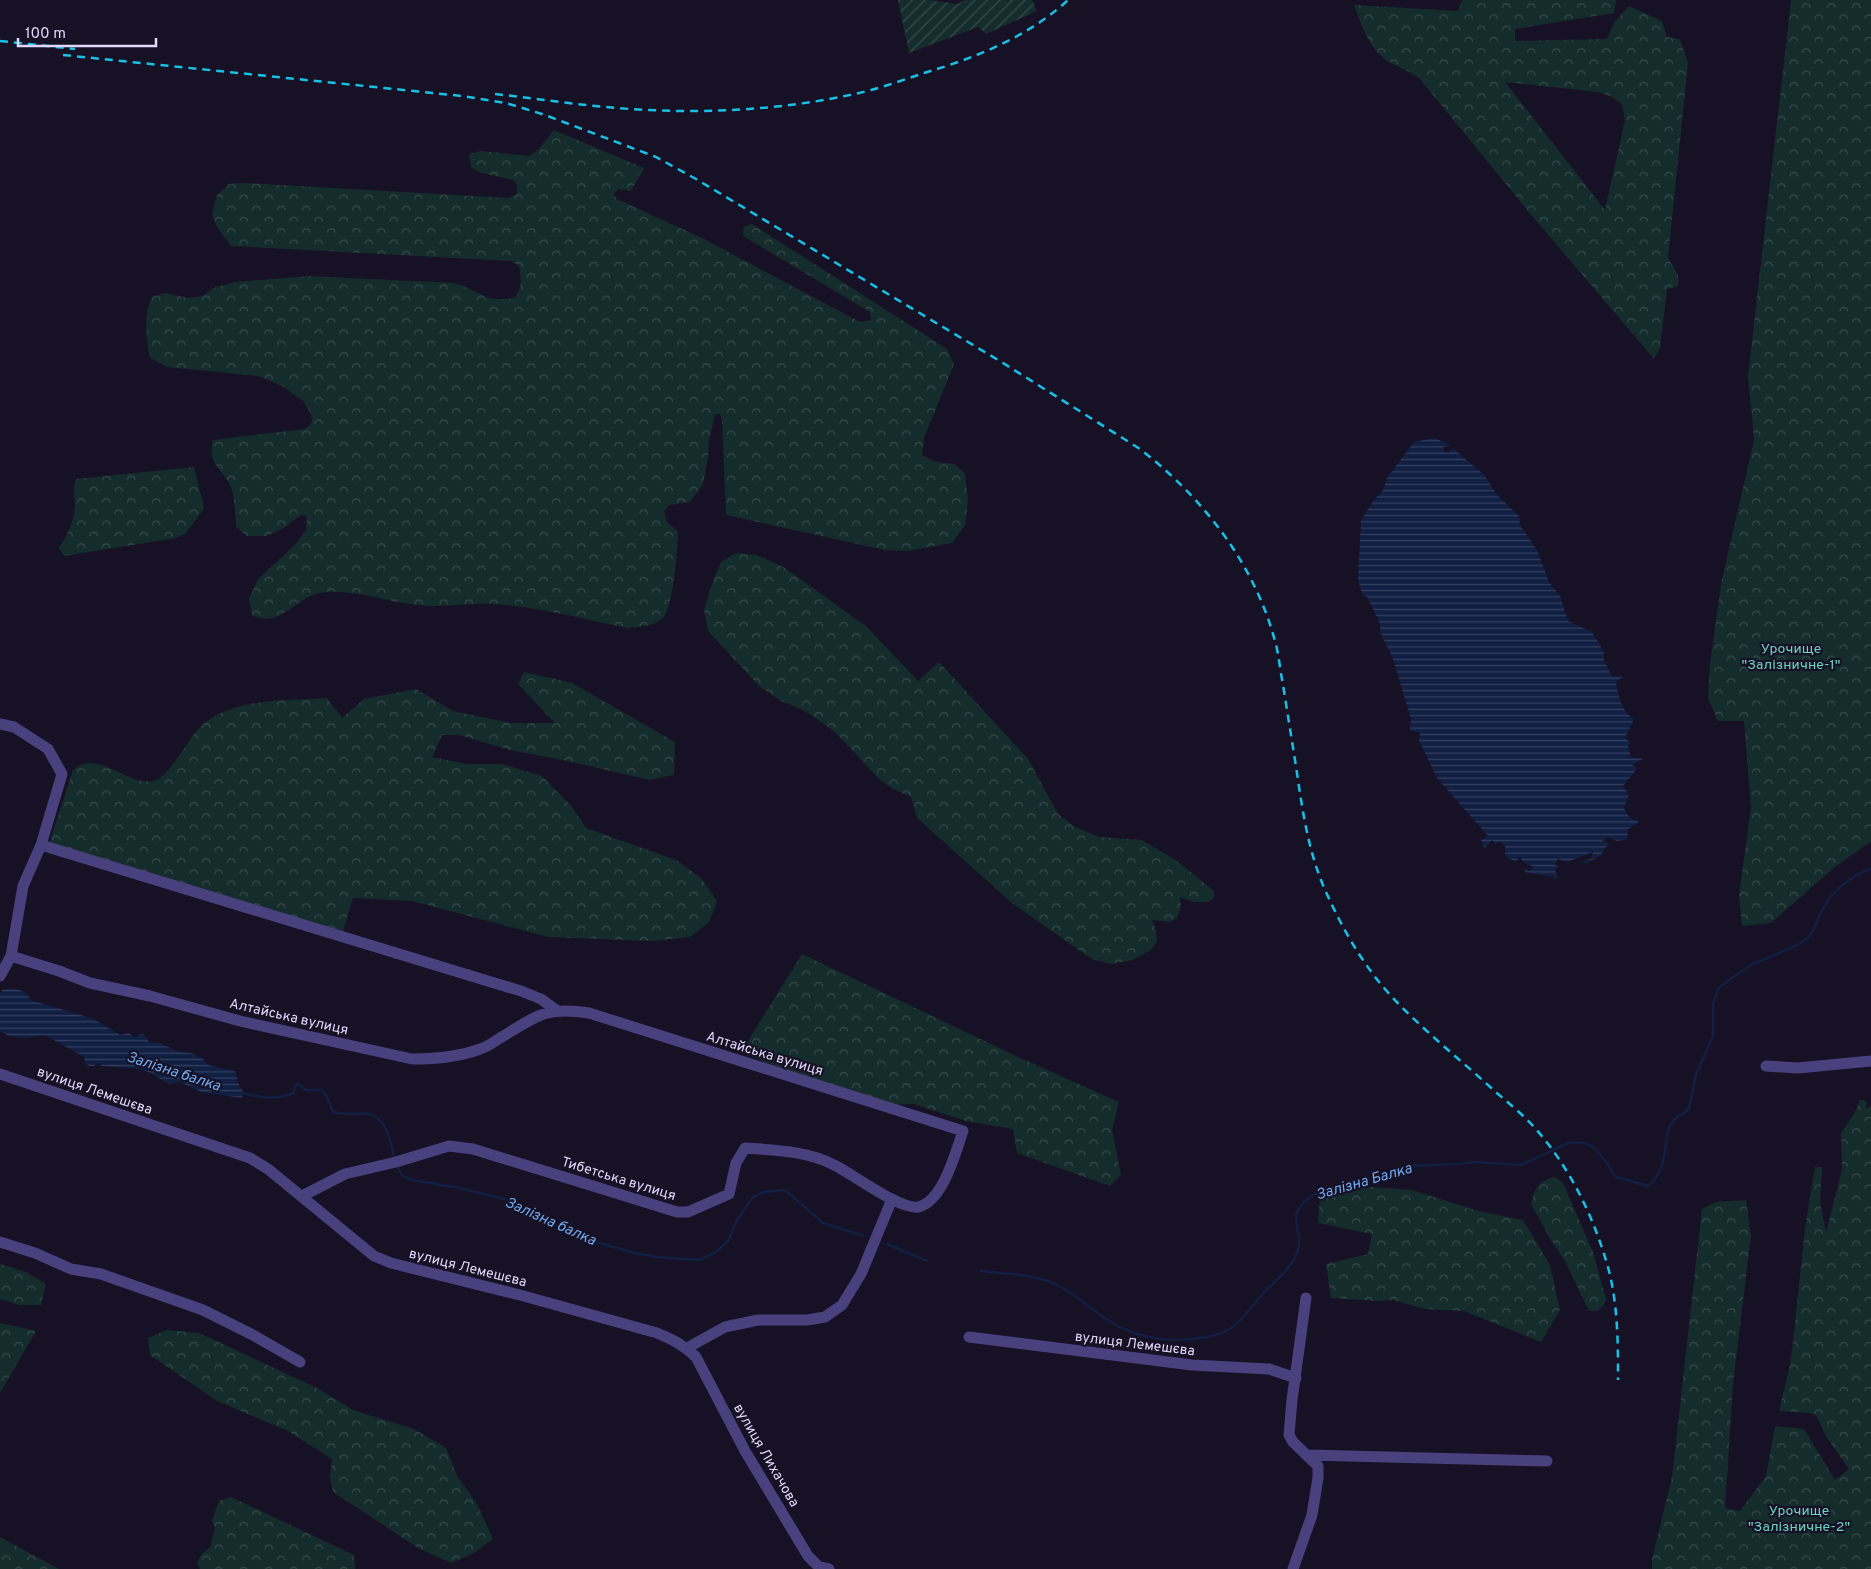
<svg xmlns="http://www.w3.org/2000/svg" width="1871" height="1569" viewBox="0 0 1871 1569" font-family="Overpass,sans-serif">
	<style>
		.forest { fill: url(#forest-crowns); fill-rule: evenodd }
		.garden { fill: url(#garden-furrows) }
		.water { fill: url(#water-rules) }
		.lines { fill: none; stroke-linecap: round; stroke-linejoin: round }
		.stream { stroke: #111f43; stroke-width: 2.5 }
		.minor { stroke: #49417e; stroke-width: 11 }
		.rail { stroke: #17c1e8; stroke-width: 2.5; stroke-dasharray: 8 6; stroke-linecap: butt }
		.labels { text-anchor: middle; stroke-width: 4.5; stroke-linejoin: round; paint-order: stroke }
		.park-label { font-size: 14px; fill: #6bd4c3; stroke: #161124 }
		.street-label { font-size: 14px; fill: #dfd8fb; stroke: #161124 }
		.water-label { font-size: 15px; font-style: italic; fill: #70aaf1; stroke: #161124 }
	</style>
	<defs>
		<pattern id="forest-crowns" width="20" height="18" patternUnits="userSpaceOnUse" patternTransform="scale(1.25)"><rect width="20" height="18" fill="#152c2d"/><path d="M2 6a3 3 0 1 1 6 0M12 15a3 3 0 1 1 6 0" fill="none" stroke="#374a4c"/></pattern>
		<pattern id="garden-furrows" width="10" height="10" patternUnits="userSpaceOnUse" patternTransform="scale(1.25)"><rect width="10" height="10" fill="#152c2d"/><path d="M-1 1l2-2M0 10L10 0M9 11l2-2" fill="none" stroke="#374a4c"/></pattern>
		<pattern id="water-rules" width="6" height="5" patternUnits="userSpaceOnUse" patternTransform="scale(1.25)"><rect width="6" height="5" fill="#111f43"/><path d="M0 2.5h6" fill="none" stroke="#333f5f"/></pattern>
	</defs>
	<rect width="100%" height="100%" fill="#161124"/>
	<path class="forest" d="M 1462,0 L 1616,0 L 1614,13 L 1515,29 L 1515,41 L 1607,39 L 1614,23 L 1629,6 L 1662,21 L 1667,37 L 1680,39 L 1688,63 L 1668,258 L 1678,275 L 1678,286 L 1667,289 L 1660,348 L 1654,359 L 1528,211 L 1419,78 C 1410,72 1401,68 1391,63 C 1370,52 1362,26 1354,5 L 1458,11 ZM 1505,82 L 1598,92 L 1610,96 L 1622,104 L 1625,120 L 1605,210 Z
		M 1791,0 L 1871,0 L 1871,842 L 1836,866 L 1771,923 L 1742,926 L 1739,895 L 1751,807 L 1744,721 L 1718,721 L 1708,698 L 1710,664 L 1721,584 L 1754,440 L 1748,376 Z
		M 554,130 L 644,168 L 631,191 L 619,189 L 613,194 L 617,199 L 702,238 L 860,322 L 871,320 L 870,312 L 743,236 L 744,227 L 752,224 L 947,349 L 954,364 L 924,438 L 922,455 L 936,462 L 954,464 L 965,473 L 968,501 L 965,525 L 952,543 L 909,551 L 885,550 L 726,515 L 722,420 L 720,414 L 715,414 L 709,440 L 708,457 L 703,484 L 690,502 L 669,505 L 664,512 L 667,522 L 678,532 C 677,550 674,608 662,619 C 654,626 638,627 628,628 C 584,619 539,607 494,604 C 468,603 443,608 417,605 C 387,602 358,590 327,592 C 296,593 283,630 252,615 L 249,599 L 258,579 L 295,545 L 306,530 L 307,516 L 301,515 L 282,529 L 266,536 L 247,536 L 236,527 C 235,515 235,498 231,487 C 222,467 207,466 213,440 L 305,429 L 312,422 L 311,414 L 303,401 L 284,387 L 259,376 L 167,367 L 150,358 C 146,339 143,315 152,297 L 165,293 L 188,298 L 203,296 L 213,288 L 235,282 L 309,276 L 454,283 C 481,291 482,303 514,298 C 523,288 521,278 519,266 L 511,261 L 231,246 L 217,227 L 212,214 L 217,195 L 229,184 L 243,183 L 509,198 L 517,194 L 517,185 L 513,180 L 481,173 L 471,167 L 469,154 L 481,151 L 529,156 L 538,150 Z
		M 194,467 L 204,508 L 186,533 L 176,538 L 64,556 L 59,548 C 68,534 75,520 75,503 C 74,494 73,488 76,479 Z
		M 736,553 L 757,555 L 785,568 L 867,627 L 918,681 L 939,662 L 1028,759 L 1058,814 L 1075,827 L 1099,837 L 1142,840 L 1177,861 L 1214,891 L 1214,898 L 1208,902 L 1193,902 L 1180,897 L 1181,906 L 1177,918 L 1170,922 L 1152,920 L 1156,930 L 1157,941 L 1151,950 L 1133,960 L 1111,964 L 1092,959 L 1013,904 L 917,818 L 911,797 L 893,789 L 879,779 L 836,733 L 820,721 L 805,711 L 781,701 L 759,686 L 708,631 L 704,610 L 714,578 L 721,562 Z
		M 524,672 L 572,683 L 675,742 L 674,775 L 650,780 L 563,760 L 510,750 L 459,735 L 442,735 L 432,757 L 466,764 L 502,764 L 542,776 L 572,807 L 586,828 L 676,860 L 701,878 L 717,901 L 709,922 L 690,937 L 653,941 L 549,937 L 412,901 L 353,898 L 342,935 L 49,844 L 73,770 C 76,768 80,765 83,764 C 106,757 134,789 156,780 C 169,775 186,744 195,733 C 223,697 285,701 327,698 L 342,718 L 364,699 L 416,689 L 453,711 L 510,723 L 555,723 L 518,684 Z
		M 802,954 L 1014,1055 L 1119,1102 L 1112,1130 L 1121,1175 L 1110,1186 L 1017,1153 L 1013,1129 L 966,1121 L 914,1104 L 884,1105 L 752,1057 L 746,1044 Z
		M 1860,1100 L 1864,1100 L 1867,1103 L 1866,1109 L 1871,1106 L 1871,1569 L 1652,1569 L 1652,1559 L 1672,1477 L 1702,1209 L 1716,1202 L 1746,1200 L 1751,1235 L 1733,1384 L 1725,1508 L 1740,1511 L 1766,1476 L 1775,1426 L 1804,1429 L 1835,1480 L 1849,1469 L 1826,1436 L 1816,1415 L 1810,1413 L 1779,1411 L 1789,1369 L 1793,1342 L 1805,1228 L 1815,1167 L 1822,1167 L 1820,1202 L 1826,1233 L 1842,1169 L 1841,1133 L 1855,1112 Z
		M 1555,1177 L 1563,1183 L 1593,1252 L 1606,1299 L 1603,1306 L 1597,1311 L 1589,1311 L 1565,1261 L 1551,1240 L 1531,1204 C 1535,1188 1538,1181 1555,1177 Z
		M 1371,1187 L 1412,1190 L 1478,1211 L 1523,1220 L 1550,1265 L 1560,1310 L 1541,1342 L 1464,1311 L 1425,1309 L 1393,1300 L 1378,1301 L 1331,1298 L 1326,1264 L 1368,1254 L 1372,1234 L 1318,1223 L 1320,1193 Z
		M 0,1264 L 26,1272 L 46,1284 L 41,1305 L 19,1305 L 0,1299 Z
		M 0,1323 L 36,1331 L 0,1393 Z
		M 167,1330 L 199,1333 L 317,1388 L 353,1410 L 414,1429 L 446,1448 L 457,1476 L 477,1504 L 493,1539 L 474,1553 L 451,1563 L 420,1549 L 333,1492 L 330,1477 L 332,1459 L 288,1431 L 217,1401 L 150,1355 L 148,1338 Z
		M 231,1497 L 354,1555 L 355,1569 L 200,1569 L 197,1564 L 201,1555 L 210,1547 L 215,1528 L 212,1521 L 219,1501 Z
		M 0,1537 L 59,1569 L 0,1569 Z"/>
	<path class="garden" d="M 898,0 L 929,0 L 957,4 L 965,0 L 1032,0 L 1037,11 L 986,34 L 978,27 L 909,53 Z"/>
	<path class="water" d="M 1434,438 L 1451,445 L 1443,447 L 1444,452 L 1449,452 L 1453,448 L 1484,475 L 1497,495 L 1519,516 L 1520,525 L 1538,552 L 1549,582 L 1560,596 L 1568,621 L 1592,632 L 1604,652 L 1604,661 L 1612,676 L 1624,676 L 1616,682 C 1618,696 1622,712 1634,719 L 1625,738 L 1631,743 L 1628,746 L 1631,757 L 1643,759 L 1632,765 L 1637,769 L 1623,786 L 1629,794 L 1624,808 L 1629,817 L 1639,822 L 1627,830 L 1628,839 L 1617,841 L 1608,837 L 1602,841 L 1609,843 L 1601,855 L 1587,863 L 1579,862 L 1591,859 L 1593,852 L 1567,862 L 1558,859 L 1554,864 L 1559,867 L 1555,870 L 1558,878 L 1525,872 L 1524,868 L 1530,871 L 1534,867 L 1523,862 L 1520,856 L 1516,862 L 1505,856 L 1505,845 L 1500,842 L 1495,844 L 1492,840 L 1485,848 L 1483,846 L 1481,840 L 1488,836 L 1437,778 L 1419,740 L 1420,733 L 1410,730 L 1411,719 L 1393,659 L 1381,634 L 1379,621 L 1367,597 L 1362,595 L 1358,579 L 1361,521 L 1373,501 L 1383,490 L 1387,478 L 1414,442 Z
		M 3,989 C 15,989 25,988 31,1000 L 94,1019 L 120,1035 L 129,1033 L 133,1037 L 142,1034 L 146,1037 L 149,1042 L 160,1043 L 177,1051 L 191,1053 L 202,1058 L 208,1065 L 235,1071 L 239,1085 L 244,1093 L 242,1098 L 201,1092 L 180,1082 L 168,1084 L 151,1073 L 139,1069 L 102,1066 L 98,1063 L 94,1066 L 89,1066 L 85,1063 L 84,1057 L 45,1035 L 25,1038 L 9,1036 L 0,1031 L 0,993 Z"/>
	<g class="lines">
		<path class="stream" d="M 243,1093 C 260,1098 276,1100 293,1093 L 296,1085 L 299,1084 L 306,1090 L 322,1090 L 327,1097 L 333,1112 C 349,1116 355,1112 369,1114 C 387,1117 391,1145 395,1160
			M 397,1165 L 402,1175 L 412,1180 L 459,1188 L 504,1199 L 585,1239 L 635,1253 L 657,1257 L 699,1260 L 716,1252 L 728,1241 L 737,1220 L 753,1197 L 764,1192 L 785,1190 L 823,1223 L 864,1236
			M 887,1244 L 927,1261
			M 981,1271 C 1006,1274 1036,1274 1059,1286 C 1077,1295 1091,1310 1109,1321 C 1140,1341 1180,1344 1215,1335 C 1237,1330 1249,1309 1263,1294 C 1275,1280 1290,1271 1297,1253 C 1306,1229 1280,1215 1315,1194 L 1408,1166 L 1460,1164 L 1474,1162 L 1521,1165 L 1568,1143 C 1597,1139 1601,1157 1616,1177 L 1648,1186 C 1673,1165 1660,1135 1673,1121 C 1677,1116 1684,1114 1689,1109 L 1696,1074 L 1713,1036 L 1713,1003 L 1719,987 L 1751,965 L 1797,945 L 1808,938 L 1814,929 L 1820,914 L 1829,899 L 1840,887 L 1855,876 L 1871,868"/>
		<path class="minor" d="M 0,724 L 14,727 L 48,749 L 62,774 L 41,845 L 23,886 L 11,956 L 0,976
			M 41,845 L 521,991 L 541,999 L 556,1010
			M 11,956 L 59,971 L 90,983 L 150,996 L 240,1021 L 412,1059 C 435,1059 459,1057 480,1049 C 487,1047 494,1042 500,1038 C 537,1016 545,1006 589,1013 L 963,1131 C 956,1151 943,1202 918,1207 C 900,1210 853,1174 834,1165 C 808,1151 774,1150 745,1148 L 736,1163 L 729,1194 L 688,1212 L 677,1212 L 473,1149 L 449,1146 L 396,1162 L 345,1174 L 302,1196
			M 1766,1066 L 1798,1068 L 1871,1061
			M 0,1074 L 250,1158 L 268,1169 L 374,1256 L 391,1263 L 520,1295 L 657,1333 C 672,1339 684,1345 696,1357 L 745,1451 L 808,1556 L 818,1566 L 829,1569
			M 0,1242 L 35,1253 L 71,1269 L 101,1274 L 203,1310 L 253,1335 L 300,1362
			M 969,1337 L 1192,1365 L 1269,1369 L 1296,1378
			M 687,1348 L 725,1327 L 758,1320 L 807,1320 L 825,1317 L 842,1305 L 861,1274 L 892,1199
			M 1308,1455 L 1547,1461
			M 1293,1569 L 1312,1515 L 1318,1478 L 1318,1466 L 1293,1442 L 1289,1435 L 1292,1400 L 1306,1298"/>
		<path class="rail" d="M 0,41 L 75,49
			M 63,55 L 462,96 L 506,103 L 545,115 L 656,157 L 696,179 L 1003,363 L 1140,449 C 1203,498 1254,563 1275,641 C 1279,655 1280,670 1283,685 C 1287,710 1291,735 1295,760 C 1302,806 1307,850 1326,892 C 1343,930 1364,967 1393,998 C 1425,1032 1463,1062 1498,1094 C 1510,1104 1523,1115 1534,1127 C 1570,1167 1595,1219 1609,1271 C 1618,1307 1618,1344 1618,1380
			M 495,94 C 540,99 585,106 630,109 C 706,114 784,110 859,93 C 881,88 903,80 924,73 C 975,58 1028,37 1068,0"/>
	</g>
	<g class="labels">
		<g class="park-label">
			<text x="1791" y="653">Урочище<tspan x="1791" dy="16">"Залізничне-1"</tspan></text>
			<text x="1799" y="1515">Урочище<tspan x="1799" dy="16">"Залізничне-2"</tspan></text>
		</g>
		<g class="street-label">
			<text transform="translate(289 1016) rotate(13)" y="5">Алтайська вулиця</text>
			<text transform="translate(765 1053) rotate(17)" y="5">Алтайська вулиця</text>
			<text transform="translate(95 1090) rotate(19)" y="5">вулиця Лемешєва</text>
			<text transform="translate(619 1178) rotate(17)" y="5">Тибетська вулиця</text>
			<text transform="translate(468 1267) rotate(14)" y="5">вулиця Лемешєва</text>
			<text transform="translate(1135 1343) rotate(7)" y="5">вулиця Лемешєва</text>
			<text transform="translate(767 1455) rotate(60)" y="5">вулиця Лихачова</text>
		</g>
		<g class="water-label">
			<text transform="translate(174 1071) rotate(18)" y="5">Залізна балка</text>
			<text transform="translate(1364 1181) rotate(-16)" y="5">Залізна Балка</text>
			<text transform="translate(551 1221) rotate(24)" y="5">Залізна балка</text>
		</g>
	</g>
	<path d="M18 38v8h138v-8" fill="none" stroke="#dfd8fb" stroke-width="2.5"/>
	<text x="25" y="38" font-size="15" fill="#dfd8fb" stroke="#161124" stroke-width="4" paint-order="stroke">100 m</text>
</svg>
